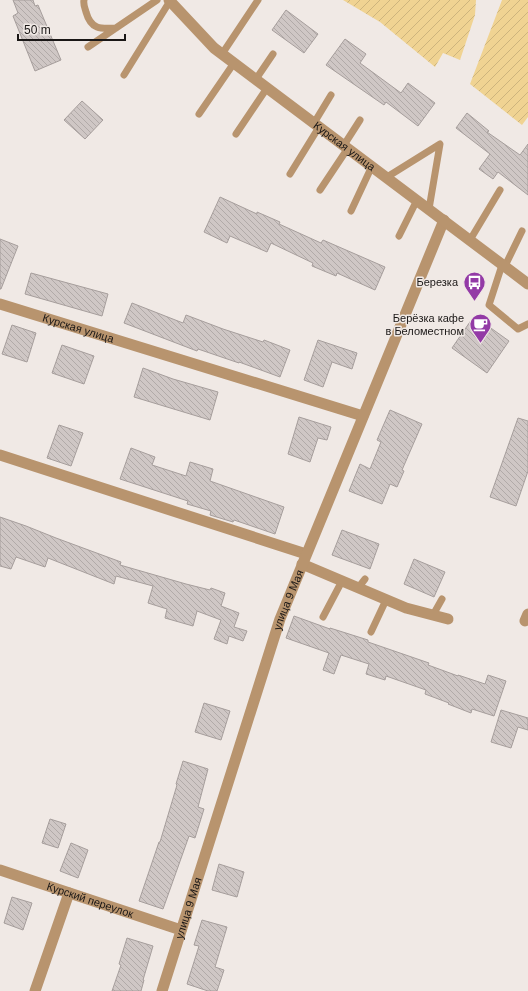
<svg xmlns="http://www.w3.org/2000/svg" width="528" height="991" viewBox="0 0 528 991" font-family="Helvetica,sans-serif">
	<style>
		.garden { fill: url(#garden-furrows) }
		.building { fill: url(#building-back-hatch); stroke: #a69e9c }
		.lines { fill: none; stroke-linecap: round; stroke-linejoin: round }
		.service { stroke: #b8946e; stroke-width: 7 }
		.minor { stroke: #b8946e; stroke-width: 11 }
		.tertiary { stroke: #b8946e; stroke-width: 11 }
		.labels { text-anchor: middle; stroke-width: 3; stroke-linejoin: round; paint-order: stroke }
		.street-label { font-size: 11px; fill: #1a1716; stroke: #f0e9e5 }
		.poi-label { font-size: 11px; fill: #1a1716; stroke: #f0e9e5; text-anchor: end }
	</style>
	<defs>
		<pattern id="garden-furrows" width="10" height="10" patternUnits="userSpaceOnUse"><rect width="10" height="10" fill="#f0d392"/><path d="M-1 1l2-2M0 10L10 0M9 11l2-2" fill="none" stroke="#cdb47d"/></pattern>
		<pattern id="building-back-hatch" width="6" height="6" patternUnits="userSpaceOnUse"><rect width="6" height="6" fill="#cfc7c5"/><path d="M-1 5l2 2M0 0l6 6M5-1l2 2" fill="none" stroke="#b1aaa8"/></pattern>
	</defs>
	<rect width="100%" height="100%" fill="#f0e9e5"/>
	<path class="garden" d="M 343,0 L 476,0 L 475,15 L 460,60 L 443,53 L 435,67 L 380,22 Z
		M 502,0 L 528,0 L 528,117 L 522,125 L 470,84 Z"/>
	<path class="building" d="M 13,0 L 33,0 L 35,6 L 38,5 L 61,60 L 35,71 L 13,16 L 18,13 Z
		M 286,10 L 318,34 L 304,53 L 272,30 Z
		M 345,39 L 366,54 L 360,63 L 401,93 L 408,83 L 435,103 L 418,126 L 386,102 L 384,105 L 326,65 Z
		M 82,101 L 103,120 L 85,139 L 64,120 Z
		M 467,113 L 489,131 L 487,132 L 520,155 L 528,144 L 528,195 L 498,172 L 493,179 L 479,169 L 490,154 L 456,128 Z
		M 220,197 L 257,214 L 257,212 L 280,222 L 279,224 L 321,243 L 323,240 L 385,267 L 375,290 L 337,273 L 336,276 L 312,266 L 313,263 L 271,243 L 267,252 L 230,236 L 227,243 L 204,232 Z
		M 0,239 L 18,246 L 1,289 L 0,289 Z
		M 31,273 L 108,294 L 102,316 L 25,294 Z
		M 132,303 L 183,323 L 186,315 L 223,329 L 263,342 L 264,340 L 290,350 L 280,377 L 239,362 L 239,363 L 198,349 L 197,351 L 124,323 Z
		M 474,316 L 509,341 L 487,373 L 452,348 Z
		M 12,325 L 36,333 L 27,362 L 2,354 Z
		M 318,340 L 357,353 L 352,369 L 332,362 L 323,387 L 304,380 Z
		M 62,345 L 94,356 L 84,384 L 52,373 Z
		M 143,368 L 173,379 L 218,392 L 210,420 L 134,397 Z
		M 390,410 L 422,424 L 402,470 L 404,471 L 397,487 L 390,484 L 382,504 L 349,491 L 360,464 L 370,469 L 381,442 L 377,440 Z
		M 299,417 L 331,427 L 327,440 L 318,438 L 310,462 L 288,454 Z
		M 518,418 L 528,421 L 528,471 L 516,506 L 490,497 Z
		M 59,425 L 83,433 L 71,466 L 47,458 Z
		M 131,448 L 155,457 L 152,465 L 186,476 L 190,462 L 213,469 L 210,481 L 284,507 L 275,534 L 234,520 L 233,522 L 210,515 L 211,511 L 187,504 L 188,501 L 120,479 Z
		M 0,517 L 26,526 L 56,538 L 121,562 L 120,565 L 186,584 L 210,590 L 211,588 L 225,593 L 221,606 L 239,613 L 234,627 L 247,631 L 243,641 L 229,636 L 227,644 L 214,639 L 221,620 L 197,611 L 193,626 L 165,618 L 167,609 L 148,603 L 153,586 L 116,576 L 114,584 L 48,558 L 45,567 L 16,557 L 11,569 L 0,566 Z
		M 342,530 L 379,544 L 370,569 L 332,555 Z
		M 414,559 L 445,572 L 434,597 L 404,584 Z
		M 294,616 L 330,629 L 330,628 L 368,640 L 368,642 L 429,663 L 428,665 L 458,676 L 458,675 L 485,684 L 488,675 L 506,681 L 494,716 L 472,709 L 471,713 L 448,704 L 449,703 L 425,694 L 426,690 L 386,676 L 385,680 L 366,674 L 369,664 L 341,655 L 334,674 L 323,670 L 329,653 L 286,638 Z
		M 204,703 L 230,711 L 221,740 L 195,732 Z
		M 501,710 L 528,718 L 528,730 L 518,727 L 511,748 L 491,742 Z
		M 183,761 L 208,769 L 198,807 L 204,809 L 195,838 L 189,836 L 163,909 L 139,901 L 159,842 L 160,842 L 177,785 L 176,784 Z
		M 50,819 L 66,824 L 58,848 L 42,843 Z
		M 71,843 L 88,850 L 78,878 L 60,871 Z
		M 219,864 L 244,872 L 237,897 L 212,890 Z
		M 12,897 L 32,903 L 23,930 L 4,923 Z
		M 202,920 L 227,927 L 215,967 L 224,970 L 217,991 L 208,991 L 187,984 L 199,946 L 194,945 Z
		M 127,938 L 153,946 L 143,980 L 144,980 L 141,991 L 112,991 L 121,965 L 119,964 Z"/>
	<g class="lines">
		<path class="service" d="M 84,0 C 83,4 85,8 86,12 C 91,30 101,29 116,28
			M 88,47 L 157,0
			M 222,54 L 258,0
			M 124,75 L 170,1
			M 256,79 L 273,54
			M 199,114 L 234,63
			M 314,123 L 331,95
			M 236,134 L 267,88
			M 344,145 L 360,120
			M 290,174 L 319,127
			M 387,177 L 440,144 L 429,209
			M 320,190 L 348,148
			M 351,211 L 372,166
			M 399,236 L 417,200
			M 470,240 L 500,190
			M 502,265 L 489,305 L 518,329 L 528,324
			M 505,266 L 522,231
			M 358,588 L 365,579
			M 433,615 L 442,599
			M 323,617 L 342,581
			M 371,632 L 386,600"/>
		<g class="minor">
			<path id="s1" d="M 0,304 L 363,416"/>
			<path d="M 0,455 L 306,554"/>
			<path d="M 302,564 L 406,608 L 448,619"/>
			<path d="M 525,621 L 528,614"/>
			<path id="s2" d="M 0,870 L 181,930"/>
			<path d="M 35,991 L 69,893"/>
			<path id="s3" d="M 162,991 L 280,619 L 444,220"/>
		</g>
		<path class="tertiary" id="s4" d="M 169,0 L 214,48 L 528,284"/>
	</g>
	<defs>
		<symbol id="bus-pin" viewBox="-11 -11 22 30"><path d="M0 17L-7.5 6A9.5 9.5 0 1 1 7.5 6Z" fill="#933aa6" stroke="#f0e9e5"/><path d="M-5-6H5V4H4V6H2V4H-2V6H-4V4H-5ZM-3.5-4V0h7V-4ZM-3.5 1.2v1.5H-2V1.2ZM2 1.2v1.5H3.5V1.2Z" fill="#fff"/></symbol>
		<symbol id="cafe-pin" viewBox="-11 -11 22 30"><path d="M0 17L-7.5 6A9.5 9.5 0 1 1 7.5 6Z" fill="#933aa6" stroke="#f0e9e5"/><path d="M-5.5-4.5H6V0H3Q3 3.5 0 3.5H-2.5Q-5.5 3.5-5.5 0ZM3-3.2v2h1.7v-2ZM-6 4.5H4V6H-6Z" fill="#fff"/></symbol>
	</defs>
	<g fill-rule="evenodd">
		<use href="#bus-pin" x="462" y="270" width="25" height="34"/>
		<use href="#cafe-pin" x="468" y="312" width="25" height="34"/>
	</g>
	<g class="labels">
		<g class="street-label">
			<text dy="4" stroke="none"><textPath href="#s4" startOffset="229">Курская улица</textPath></text>
			<text dy="4" stroke="none"><textPath href="#s1" startOffset="82">Курская улица</textPath></text>
			<text dy="4" stroke="none"><textPath href="#s3" startOffset="411">улица 9 Мая</textPath></text>
			<text dy="4" stroke="none"><textPath href="#s2" startOffset="95">Курский переулок</textPath></text>
			<text dy="4" stroke="none"><textPath href="#s3" startOffset="87">улица 9 Мая</textPath></text>
		</g>
		<g class="poi-label">
			<text x="458" y="286">Березка</text>
			<text x="464" y="322">Берёзка кафе<tspan x="464" dy="13">в Беломестном</tspan></text>
		</g>
	</g>
	<path d="M18 34v6h107v-6" fill="none" stroke="#1a1716" stroke-width="2"/>
	<text x="24" y="34" font-size="12" fill="#1a1716" stroke="#f0e9e5" stroke-width="3" paint-order="stroke">50 m</text>
</svg>
